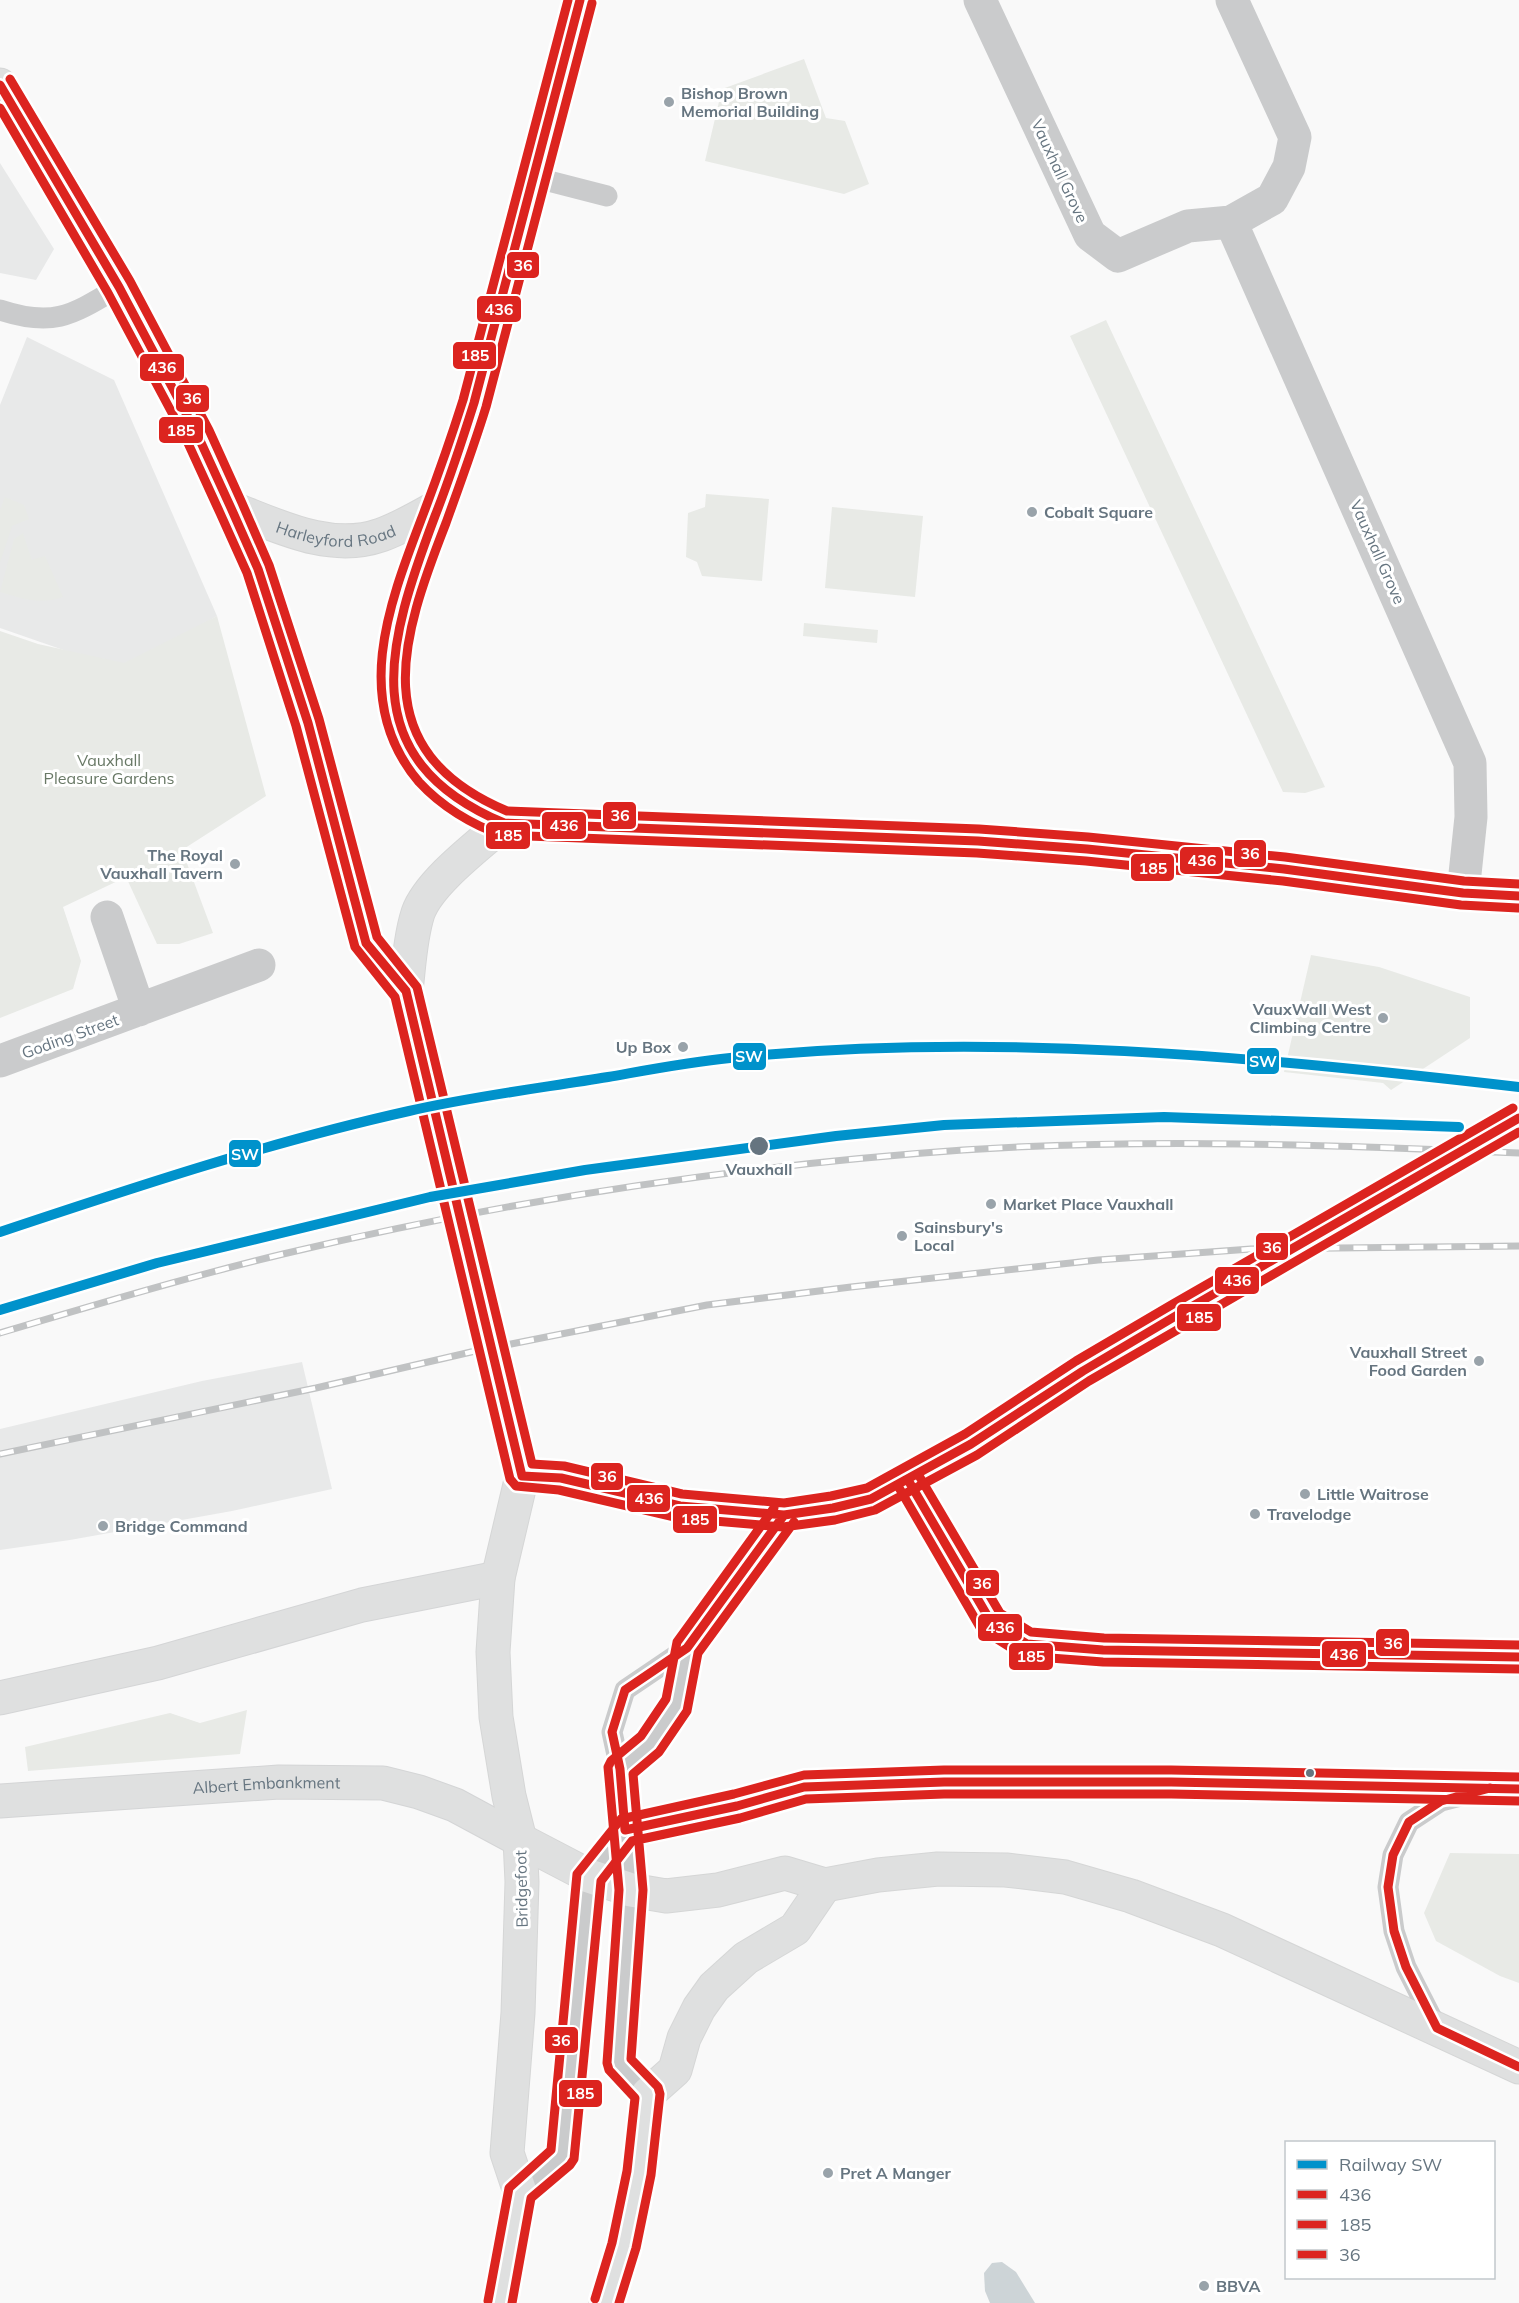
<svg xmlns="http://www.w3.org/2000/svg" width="1519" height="2303" viewBox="0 0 1519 2303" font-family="Mulish,sans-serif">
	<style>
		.built { fill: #e8e9e9 }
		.green { fill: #e8eae6 }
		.water { fill: #cdd4d7 }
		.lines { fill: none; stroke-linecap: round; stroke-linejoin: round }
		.minor-tunnel { stroke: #d4d8db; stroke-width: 33; stroke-dasharray: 33 16; stroke-linecap: butt }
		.trunk-tunnel { stroke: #d4d8db; stroke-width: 33; stroke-dasharray: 33 16; stroke-linecap: butt }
		.primary-casing { stroke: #d4d5d6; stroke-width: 35 }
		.trunk-casing { stroke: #d5d6d6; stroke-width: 35 }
		.service { stroke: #cacbcc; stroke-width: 21 }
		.minor { stroke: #cacbcc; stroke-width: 33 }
		.primary { stroke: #dfe0e0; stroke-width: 33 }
		.trunk { stroke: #dfe0e0; stroke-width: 33 }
		.rail-casing { stroke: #c0c2c3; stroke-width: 7 }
		.rail { stroke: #fff; stroke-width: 4.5; stroke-dasharray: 14; stroke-linecap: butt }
		.bus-1-casing { stroke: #fff; stroke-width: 14 }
		.bus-2-casing { stroke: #fff; stroke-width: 14 }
		.bus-3-casing { stroke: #fff; stroke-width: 14 }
		.bus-1 { stroke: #dc241f; stroke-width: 9 }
		.bus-2 { stroke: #dc241f; stroke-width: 9 }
		.bus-3 { stroke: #dc241f; stroke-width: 9 }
		.rail-1-casing { stroke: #fff; stroke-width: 15 }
		.rail-1 { stroke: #0092cb; stroke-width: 10 }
		.poi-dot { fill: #99a3aa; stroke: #fff; stroke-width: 2 }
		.stop-dot { fill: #667580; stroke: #fff; stroke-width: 2 }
		.labels { text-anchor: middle; stroke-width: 6; stroke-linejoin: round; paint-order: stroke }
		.poi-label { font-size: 16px; font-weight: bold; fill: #667580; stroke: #fff; text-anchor: start }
		.street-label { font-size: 16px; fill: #667580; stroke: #fff }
		.park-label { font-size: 16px; fill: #697966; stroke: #fff }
		.stop-label { font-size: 16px; font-weight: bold; fill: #667580; stroke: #fff }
		.line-badge { stroke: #fff; stroke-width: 2 }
		.badge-label { font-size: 16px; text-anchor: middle; font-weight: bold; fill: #fff }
	</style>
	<rect width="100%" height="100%" fill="#f9f9f9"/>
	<path class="built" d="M 0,163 L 54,249 L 36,280 L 0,273 Z
		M 27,337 L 114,380 L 217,616 L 124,671 L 0,628 L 0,405 Z
		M 302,1362 L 332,1489 L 232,1511 L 70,1540 L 0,1550 L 0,1429 L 202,1381 Z"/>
	<path class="green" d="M 804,59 L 826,118 L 845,121 L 869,184 L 844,194 L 705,161 L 722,89 Z
		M 1106,320 L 1325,787 L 1305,793 L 1283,792 L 1070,336 Z
		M 706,494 L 769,499 L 762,581 L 702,576 L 697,562 L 686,557 L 688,513 L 705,507 Z
		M 5,497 L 24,505 L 29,519 L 12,526 L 0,562 L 0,510 Z
		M 832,507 L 923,516 L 915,597 L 825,588 Z
		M 23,533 L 32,560 L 45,556 L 63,597 C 39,605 24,599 0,592 L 14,539 Z
		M 217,616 L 266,796 L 182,850 L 213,933 L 179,944 L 157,944 L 126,877 L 63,907 L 81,961 L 73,989 L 0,1018 L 0,631 L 38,644 L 124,663 Z
		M 804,623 L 878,630 L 877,643 L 803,636 Z
		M 1311,955 L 1379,967 L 1470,997 L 1470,1038 L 1391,1090 L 1383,1083 L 1284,1072 Z
		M 247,1710 L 240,1754 L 28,1771 L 25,1747 L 170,1713 L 200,1723 Z
		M 1450,1853 L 1519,1854 L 1519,1983 L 1500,1976 L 1436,1941 L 1424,1913 Z"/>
	<path class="water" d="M 1002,2262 L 1016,2272 L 1035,2303 L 990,2303 L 985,2291 L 984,2273 L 992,2263 Z"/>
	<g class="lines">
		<path class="minor-tunnel" d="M 1083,1371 L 1179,1314 L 1519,1118"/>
		<path class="trunk-tunnel" d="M 406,991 L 522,1476"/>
		<defs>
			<g id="primary">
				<path d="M 0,1698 L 158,1663 L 362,1605 L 498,1578"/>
				<path id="s1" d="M 0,1801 L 279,1782 L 383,1783 L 419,1792 L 455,1805 L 520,1840"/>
			</g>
			<g id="trunk">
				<path d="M 580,0 C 555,95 530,190 505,285 C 493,330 483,376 469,420 C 456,463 439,506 423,548 C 405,599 385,651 395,706 C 406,766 450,803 504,823 L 978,841 L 1087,849 L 1284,869 L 1463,893 L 1519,896"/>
				<path d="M 0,85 L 63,189 L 119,287 L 198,436 L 231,508 L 258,569 L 308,723 L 366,943 L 406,991"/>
				<path id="s2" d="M 231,508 C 278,526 330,553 381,535 C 401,528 421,516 439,506"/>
				<path d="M 406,991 C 409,966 410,938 418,913 C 429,882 479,845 504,823"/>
				<path d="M 520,1840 L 589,1876 L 631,1890 L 666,1896 L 718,1890 L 785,1873 L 825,1885 L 878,1875 L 938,1869 L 1006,1870 L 1065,1877 L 1131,1896 L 1222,1930 L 1519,2067"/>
				<path d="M 500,2303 L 520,2192 L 507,2153 L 518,2013 L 522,1882 L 520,1840 L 509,1796 L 496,1717 L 493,1652 L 498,1578 L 522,1476"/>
				<path d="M 606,2303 L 624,2246 L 639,2173 L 648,2094 L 675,2070 L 684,2038 L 699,2008 L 714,1987 L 746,1958 L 795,1929 L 825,1885"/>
			</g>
		</defs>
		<use href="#primary" class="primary-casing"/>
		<use href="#trunk" class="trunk-casing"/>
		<path class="service" d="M 533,177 L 607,196
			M 0,310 C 54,328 72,315 119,287
			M 908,1480 L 991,1622 L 1027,1644 L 1103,1650 L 1519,1657
			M 620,1769 L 650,1744 L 677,1704 L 687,1648
			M 1437,2028 L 1406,1967 L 1394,1931 L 1388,1887 L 1393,1855 L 1409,1822 L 1441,1801 L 1468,1794
			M 648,2094 L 619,2063 L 631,1890 L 620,1769 L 612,1732 L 625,1690 L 687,1648 L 784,1515
			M 520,2192 L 562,2156 L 589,1876 L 625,1830 L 659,1824 L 737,1806 L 804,1787 L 944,1782 L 1171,1782 L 1519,1789"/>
		<path class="minor" d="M 980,0 L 1090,235 L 1118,256 L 1188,226 L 1231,222 L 1272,199 L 1289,167 L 1295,137 L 1232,0
			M 1231,222 L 1470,763 L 1471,817 L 1463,893
			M 107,917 L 139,1010
			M 0,1061 L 259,965
			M 522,1476 L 561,1478 L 641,1498 L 711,1510 L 784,1515 L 833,1508 L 871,1499 L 908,1480 L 971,1444 L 1083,1371"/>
		<use href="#primary" class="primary"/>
		<use href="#trunk" class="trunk"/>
		<defs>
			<path id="rail" d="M 0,1333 C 94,1305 188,1277 283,1254 C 505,1201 735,1166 963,1150 C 1148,1138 1334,1145 1519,1153
				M 0,1454 L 316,1388 L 471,1352 L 707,1305 L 851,1287 L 1098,1260 L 1251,1249 L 1519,1246"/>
		</defs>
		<use href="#rail" class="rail-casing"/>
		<use href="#rail" class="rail"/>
		<defs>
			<path id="bus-1" d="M 580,0 L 474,403 C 462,441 450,478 435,516 C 388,641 350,758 504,823 L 978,841 L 1087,849 L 1284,869 L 1463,893 L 1519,896
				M 0,85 L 119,287 L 198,436 L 231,508 L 258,569 L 308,723 L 366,943 L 406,991 L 522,1476 L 561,1478 L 680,1506 L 784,1515 L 833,1508 L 871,1499 L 971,1444 L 1083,1371 L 1179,1314 L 1519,1118
				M 908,1480 L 991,1622 L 1027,1644 L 1103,1650 L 1519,1657
				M 1490,1788 L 1441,1801 L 1409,1822 L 1393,1855 L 1388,1887 L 1394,1931 L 1406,1967 L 1437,2028 L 1519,2067
				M 625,1830 L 737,1806 L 804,1787 L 944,1782 L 1171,1782 L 1519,1789
				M 625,1830 L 620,1769 L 612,1732 L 625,1690 L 687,1648 L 784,1515"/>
			<path id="bus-2" d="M 568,0 L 463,400 C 451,438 438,475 424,512 C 391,599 349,700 419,782 C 441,806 472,825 502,835 L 977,853 L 1086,861 L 1283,881 L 1461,905 L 1518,908
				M 0,108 L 108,293 L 187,441 L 220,513 L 247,573 L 296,726 L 355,947 L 395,997 L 510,1479 L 516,1486 L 559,1490 L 679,1518 L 783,1527 L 835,1520 L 875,1510 L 977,1455 L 1089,1381 L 1519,1132
				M 898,1486 L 981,1629 L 1024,1656 L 1103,1662 L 1519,1669
				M 512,2303 L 531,2198 L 570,2165 L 574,2159 L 601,1881 L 632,1841 L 740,1818 L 806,1799 L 944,1794 L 1171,1794 L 1519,1801
				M 619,2303 L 636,2248 L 651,2175 L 660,2094 L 658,2087 L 631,2059 L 643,1890 L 633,1774 L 659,1752 L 687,1711 L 698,1653 L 794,1522"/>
			<path id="bus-3" d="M 592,3 L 486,407 C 474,446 460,484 446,523 C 401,638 363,750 507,811 L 979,829 L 1088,837 L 1285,857 L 1464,881 L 1519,884
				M 10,79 L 130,281 L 209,430 L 242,503 L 269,565 L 319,719 L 377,937 L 417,987 L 532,1464 L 564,1466 L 682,1494 L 784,1503 L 831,1496 L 867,1488 L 965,1434 L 1076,1361 L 1173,1304 L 1513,1108
				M 918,1474 L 1000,1613 L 1031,1632 L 1104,1638 L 1519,1645
				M 595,2299 L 612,2243 L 627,2171 L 635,2098 L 609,2070 L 607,2063 L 619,1890 L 608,1767 L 611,1761 L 641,1736 L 666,1699 L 677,1642 L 774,1508
				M 488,2301 L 509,2188 L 551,2150 L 577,1874 L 621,1819 L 734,1794 L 804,1775 L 944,1770 L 1171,1770 L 1519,1777"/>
		</defs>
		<use href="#bus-1" class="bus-1-casing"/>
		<use href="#bus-2" class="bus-2-casing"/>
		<use href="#bus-3" class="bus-3-casing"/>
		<use href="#bus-1" class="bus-1"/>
		<use href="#bus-2" class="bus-2"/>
		<use href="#bus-3" class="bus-3"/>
		<defs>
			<path id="rail-1" d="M 0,1232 C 135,1187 270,1142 409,1111 C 474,1096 541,1088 608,1077 C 648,1070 689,1062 730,1058 C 993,1031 1257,1057 1519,1087
				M 0,1310 L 157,1263 L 430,1197 L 585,1170 L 836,1136 L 944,1125 L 1164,1117 L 1459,1127"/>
		</defs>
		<use href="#rail-1" class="rail-1-casing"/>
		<use href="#rail-1" class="rail-1"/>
	</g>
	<g class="poi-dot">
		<circle cx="669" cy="102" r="6"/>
		<circle cx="1032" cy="512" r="6"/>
		<circle cx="235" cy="864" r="6"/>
		<circle cx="1383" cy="1018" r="6"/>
		<circle cx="683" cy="1047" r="6"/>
		<circle cx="991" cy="1204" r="6"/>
		<circle cx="902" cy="1236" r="6"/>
		<circle cx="1479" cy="1361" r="6"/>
		<circle cx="1305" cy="1494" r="6"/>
		<circle cx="1255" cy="1514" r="6"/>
		<circle cx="103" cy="1526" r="6"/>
		<circle cx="828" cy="2173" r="6"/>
		<circle cx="1204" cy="2286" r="6"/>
	</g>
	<g class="stop-dot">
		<circle cx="759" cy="1146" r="10"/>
		<circle cx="1310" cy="1773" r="5"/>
	</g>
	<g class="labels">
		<g class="poi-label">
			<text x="681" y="99">Bishop Brown<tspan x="681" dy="18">Memorial Building</tspan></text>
			<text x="1044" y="518">Cobalt Square</text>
			<text x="223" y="861" text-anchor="end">The Royal<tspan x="223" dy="18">Vauxhall Tavern</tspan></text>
			<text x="1371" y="1015" text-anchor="end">VauxWall West<tspan x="1371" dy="18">Climbing Centre</tspan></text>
			<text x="671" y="1053" text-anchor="end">Up Box</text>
			<text x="1003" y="1210">Market Place Vauxhall</text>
			<text x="914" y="1233">Sainsbury's<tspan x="914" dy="18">Local</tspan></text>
			<text x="1467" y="1358" text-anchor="end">Vauxhall Street<tspan x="1467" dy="18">Food Garden</tspan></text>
			<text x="1317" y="1500">Little Waitrose</text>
			<text x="1267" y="1520">Travelodge</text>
			<text x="115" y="1532">Bridge Command</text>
			<text x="840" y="2179">Pret A Manger</text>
			<text x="1216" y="2292">BBVA</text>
		</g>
		<g class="street-label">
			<text transform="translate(1060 171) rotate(65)" y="6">Vauxhall Grove</text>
			<text dy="6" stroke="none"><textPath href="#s2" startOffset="110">Harleyford Road</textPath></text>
			<text transform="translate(1378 552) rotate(66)" y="6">Vauxhall Grove</text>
			<text transform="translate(70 1036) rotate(-20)" y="6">Goding Street</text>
			<text dy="6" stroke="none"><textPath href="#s1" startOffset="267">Albert Embankment</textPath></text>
			<text transform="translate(521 1889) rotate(-91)" y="6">Bridgefoot</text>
		</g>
		<g class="park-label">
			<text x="109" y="766">Vauxhall<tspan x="109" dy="18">Pleasure Gardens</tspan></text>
		</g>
		<g class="stop-label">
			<text x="759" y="1175">Vauxhall</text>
		</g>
	</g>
	<g class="line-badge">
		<rect x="506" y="251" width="34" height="28" rx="6" fill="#dc241f"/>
		<rect x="476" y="295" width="46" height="28" rx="6" fill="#dc241f"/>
		<rect x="452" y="341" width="45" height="29" rx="6" fill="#dc241f"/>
		<rect x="139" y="353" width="46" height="29" rx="6" fill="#dc241f"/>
		<rect x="175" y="384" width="35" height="29" rx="6" fill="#dc241f"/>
		<rect x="158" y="416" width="46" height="28" rx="6" fill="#dc241f"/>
		<rect x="602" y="801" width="35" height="29" rx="6" fill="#dc241f"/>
		<rect x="541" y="811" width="46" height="29" rx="6" fill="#dc241f"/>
		<rect x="485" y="821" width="46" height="29" rx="6" fill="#dc241f"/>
		<rect x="1233" y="839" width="34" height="29" rx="6" fill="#dc241f"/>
		<rect x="1179" y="846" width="45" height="29" rx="6" fill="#dc241f"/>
		<rect x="1130" y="853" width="45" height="29" rx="6" fill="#dc241f"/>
		<rect x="732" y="1042" width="35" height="29" rx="6" fill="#0092cb"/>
		<rect x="1246" y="1047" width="34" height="28" rx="6" fill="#0092cb"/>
		<rect x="228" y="1139" width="34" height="29" rx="6" fill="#0092cb"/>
		<rect x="1255" y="1232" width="34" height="29" rx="6" fill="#dc241f"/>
		<rect x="1214" y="1266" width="46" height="29" rx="6" fill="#dc241f"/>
		<rect x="1176" y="1303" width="46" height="29" rx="6" fill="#dc241f"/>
		<rect x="590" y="1462" width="34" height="29" rx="6" fill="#dc241f"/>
		<rect x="626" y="1484" width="45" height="29" rx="6" fill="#dc241f"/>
		<rect x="672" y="1505" width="46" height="29" rx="6" fill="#dc241f"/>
		<rect x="965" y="1569" width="35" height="28" rx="6" fill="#dc241f"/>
		<rect x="977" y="1613" width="46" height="29" rx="6" fill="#dc241f"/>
		<rect x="1375" y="1628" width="35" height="29" rx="6" fill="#dc241f"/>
		<rect x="1321" y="1640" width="46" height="28" rx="6" fill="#dc241f"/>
		<rect x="1008" y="1642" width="46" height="29" rx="6" fill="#dc241f"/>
		<rect x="544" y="2026" width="35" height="28" rx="6" fill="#dc241f"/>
		<rect x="558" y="2079" width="45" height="29" rx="6" fill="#dc241f"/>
	</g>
	<g class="badge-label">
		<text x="523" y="271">36</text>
		<text x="499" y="315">436</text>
		<text x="475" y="361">185</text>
		<text x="162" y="373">436</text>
		<text x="192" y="404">36</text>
		<text x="181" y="436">185</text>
		<text x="620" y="821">36</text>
		<text x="564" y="831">436</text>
		<text x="508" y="841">185</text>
		<text x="1250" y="859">36</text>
		<text x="1202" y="866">436</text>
		<text x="1153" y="874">185</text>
		<text x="749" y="1062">SW</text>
		<text x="1263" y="1067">SW</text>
		<text x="245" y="1160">SW</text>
		<text x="1272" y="1253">36</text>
		<text x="1237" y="1286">436</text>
		<text x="1199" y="1323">185</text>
		<text x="607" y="1482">36</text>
		<text x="649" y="1504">436</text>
		<text x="695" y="1525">185</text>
		<text x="982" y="1589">36</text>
		<text x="1000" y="1633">436</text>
		<text x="1393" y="1649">36</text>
		<text x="1344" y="1660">436</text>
		<text x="1031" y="1662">185</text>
		<text x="561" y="2046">36</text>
		<text x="580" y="2099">185</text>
	</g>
	<rect x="1285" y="2141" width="210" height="138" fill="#ffffff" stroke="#c2c8cc" stroke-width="1.5"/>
	<rect x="1297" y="2160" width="30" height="9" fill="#0092cb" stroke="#c2c8cc" stroke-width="1.5"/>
	<text x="1339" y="2171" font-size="18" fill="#667580">Railway SW</text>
	<rect x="1297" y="2190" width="30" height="9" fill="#dc241f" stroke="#c2c8cc" stroke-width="1.5"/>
	<text x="1339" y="2201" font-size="18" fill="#667580">436</text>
	<rect x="1297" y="2220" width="30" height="9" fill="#dc241f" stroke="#c2c8cc" stroke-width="1.5"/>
	<text x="1339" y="2231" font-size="18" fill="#667580">185</text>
	<rect x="1297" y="2250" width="30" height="9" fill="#dc241f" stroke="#c2c8cc" stroke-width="1.5"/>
	<text x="1339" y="2261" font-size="18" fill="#667580">36</text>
</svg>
